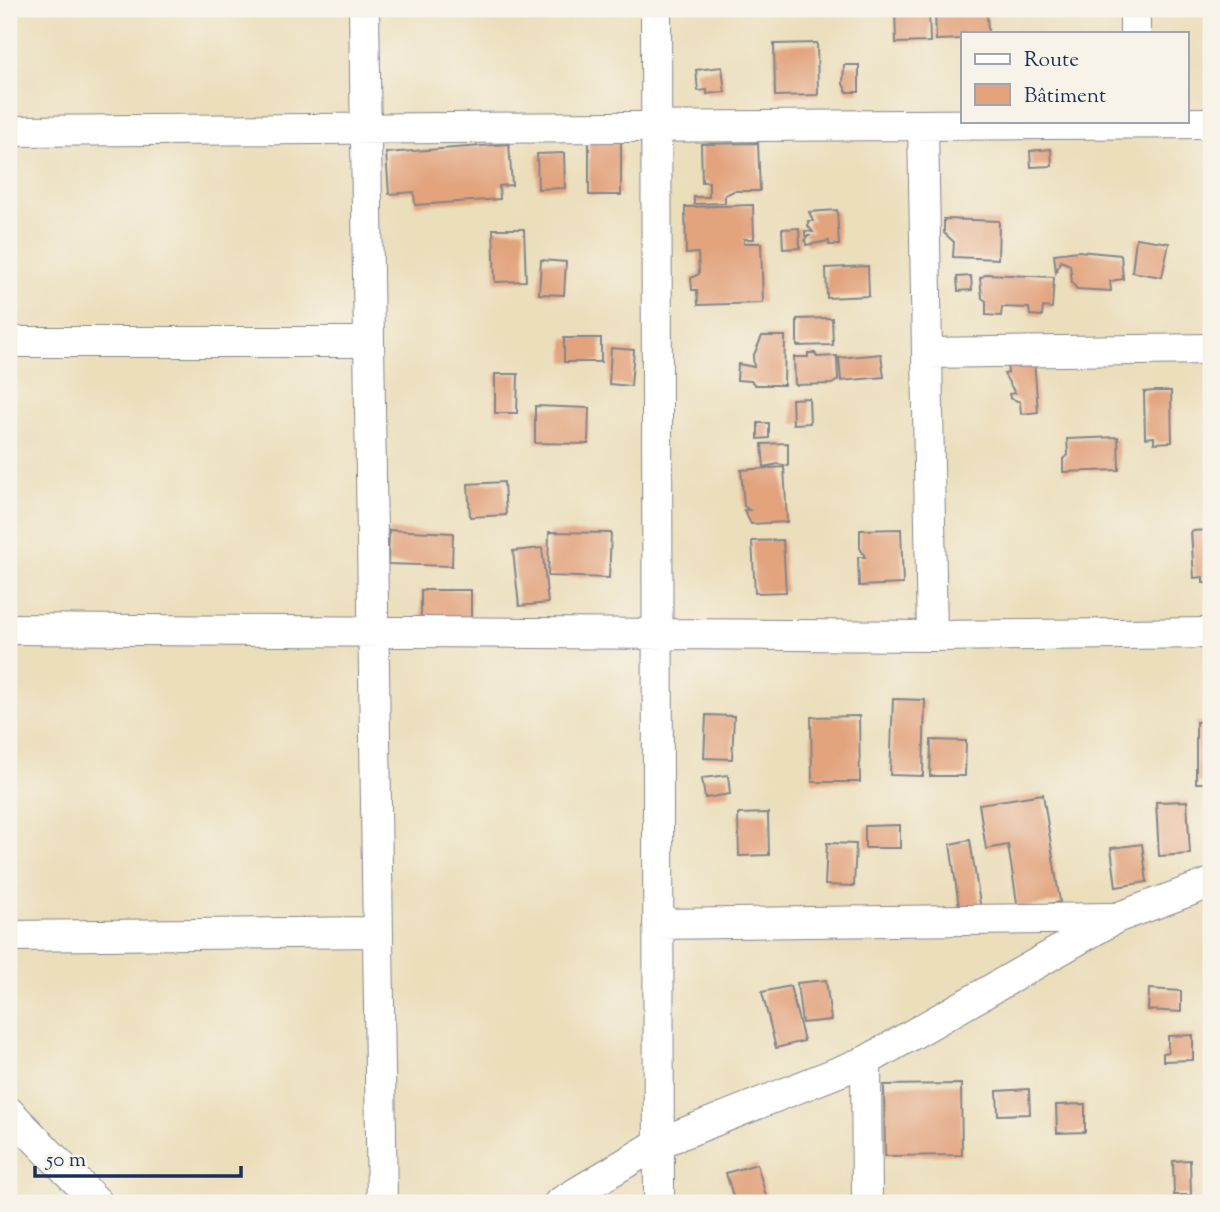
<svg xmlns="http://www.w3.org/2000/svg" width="1220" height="1212" viewBox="0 0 1220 1212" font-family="'Sorts Mill Goudy',serif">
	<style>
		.building { fill: #e2a37d }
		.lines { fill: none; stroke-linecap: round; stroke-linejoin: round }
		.minor-casing { stroke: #83868c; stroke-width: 32 }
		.minor { stroke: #fff; stroke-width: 30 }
	</style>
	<rect width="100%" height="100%" fill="#f7f3e8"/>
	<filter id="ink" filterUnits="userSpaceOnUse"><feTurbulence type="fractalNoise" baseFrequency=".0143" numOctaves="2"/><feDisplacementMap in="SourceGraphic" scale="14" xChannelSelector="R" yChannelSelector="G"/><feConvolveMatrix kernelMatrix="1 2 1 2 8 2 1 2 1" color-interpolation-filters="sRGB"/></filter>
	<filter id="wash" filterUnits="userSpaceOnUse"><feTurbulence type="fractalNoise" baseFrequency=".00686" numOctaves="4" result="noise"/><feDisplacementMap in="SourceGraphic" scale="28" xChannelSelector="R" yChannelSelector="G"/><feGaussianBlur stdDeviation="1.57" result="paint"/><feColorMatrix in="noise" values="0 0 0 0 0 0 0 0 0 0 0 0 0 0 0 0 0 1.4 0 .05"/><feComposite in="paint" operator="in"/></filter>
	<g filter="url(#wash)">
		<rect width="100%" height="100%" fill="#ebdebb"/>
		<g id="blocks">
			<path class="building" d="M 815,9 L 853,9 L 853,11 L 818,14 Z
				M 895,9 L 929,9 L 930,42 L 896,43 Z
				M 935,9 L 980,9 L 980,13 L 987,13 L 988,33 L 963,33 L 963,39 L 936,40 Z
				M 817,43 L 818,95 L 775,96 L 774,44 Z
				M 844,65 L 859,65 L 859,92 L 847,92 L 843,84 Z
				M 722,67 L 725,92 L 707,94 L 707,90 L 698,91 L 696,70 Z
				M 589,136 L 621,136 L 621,195 L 589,195 Z
				M 758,143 L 760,191 L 734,191 L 725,195 L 725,203 L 694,204 L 694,197 L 709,197 L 709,182 L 702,182 L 701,144 Z
				M 509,144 L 512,185 L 499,186 L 500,199 L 415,205 L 414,192 L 389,194 L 386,153 Z
				M 1051,149 L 1052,166 L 1031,167 L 1030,151 Z
				M 564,153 L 565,188 L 538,189 L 537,154 Z
				M 753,205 L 754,239 L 744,239 L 744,243 L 761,243 L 763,303 L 698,305 L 697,290 L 692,290 L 691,278 L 699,274 L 698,253 L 686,254 L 685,207 Z
				M 837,210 L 839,245 L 829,245 L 829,241 L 806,245 L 805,239 L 809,236 L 805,236 L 805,231 L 813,232 L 808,226 L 808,221 L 813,221 L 809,212 Z
				M 944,219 L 999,221 L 998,259 L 953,257 L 954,242 L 944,233 Z
				M 799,228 L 800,248 L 783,249 L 782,229 Z
				M 493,229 L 524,229 L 526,281 L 495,282 Z
				M 1136,238 L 1169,243 L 1162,277 L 1132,272 Z
				M 1078,251 L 1121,255 L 1123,279 L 1110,281 L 1111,291 L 1077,289 L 1072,283 L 1070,265 L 1061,261 L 1056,272 L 1054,254 Z
				M 541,260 L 566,262 L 564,295 L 539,294 Z
				M 868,266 L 869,296 L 827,298 L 826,268 Z
				M 987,274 L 1054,277 L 1052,308 L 1043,307 L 1042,316 L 1030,315 L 1029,308 L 1002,307 L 1001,316 L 986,315 L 986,301 L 982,298 L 980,278 Z
				M 971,276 L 972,290 L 958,291 L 957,277 Z
				M 832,318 L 833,345 L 797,346 L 797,319 Z
				M 762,336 L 785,336 L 784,385 L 755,385 L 751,381 L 737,380 L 738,364 L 754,367 L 753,357 Z
				M 564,338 L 601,338 L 601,362 L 564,362 Z
				M 611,348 L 634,350 L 631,386 L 609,384 Z
				M 808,353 L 815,353 L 817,357 L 837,356 L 838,380 L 832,384 L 795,385 L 794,357 L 808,357 Z
				M 881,354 L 884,377 L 841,381 L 839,358 Z
				M 1034,359 L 1038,412 L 1021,414 L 1020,402 L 1010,398 L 1009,394 L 1015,393 L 1004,374 L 1008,373 L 1007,362 Z
				M 495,374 L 518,374 L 517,413 L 495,413 Z
				M 1155,391 L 1171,391 L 1172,442 L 1154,443 L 1154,437 L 1145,438 L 1144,392 Z
				M 809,398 L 810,423 L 793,424 L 792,399 Z
				M 535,406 L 589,408 L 588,444 L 535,443 Z
				M 758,423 L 769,423 L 769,438 L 758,439 Z
				M 1118,437 L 1119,470 L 1063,472 L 1063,459 L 1068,455 L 1067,439 Z
				M 788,443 L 788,466 L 778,464 L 764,467 L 762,444 Z
				M 784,467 L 787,522 L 751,524 L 744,510 L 749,510 L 744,506 L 741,470 Z
				M 504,482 L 506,515 L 470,517 L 468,484 Z
				M 901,529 L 903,584 L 859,586 L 858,557 L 865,557 L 860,548 L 860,530 Z
				M 389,530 L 453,533 L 452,566 L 388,564 Z
				M 1211,530 L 1211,583 L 1203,583 L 1203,577 L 1194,578 L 1191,531 Z
				M 549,532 L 611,533 L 609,578 L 548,576 Z
				M 783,540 L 786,592 L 755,593 L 752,541 Z
				M 542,548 L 548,603 L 519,606 L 513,551 Z
				M 421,590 L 471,590 L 471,622 L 421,621 Z
				M 893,699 L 925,700 L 923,776 L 890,775 Z
				M 706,715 L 734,716 L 732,759 L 704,758 Z
				M 859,716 L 860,782 L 812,782 L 811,717 Z
				M 1211,721 L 1211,783 L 1196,783 L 1196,722 Z
				M 931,740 L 966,741 L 965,776 L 930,776 Z
				M 728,775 L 730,794 L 705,798 L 702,778 Z
				M 1043,794 L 1060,902 L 1018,909 L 1008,845 L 986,849 L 979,804 Z
				M 1187,801 L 1190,854 L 1159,856 L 1156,802 Z
				M 768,813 L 769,855 L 739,856 L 738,814 Z
				M 900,825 L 900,848 L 865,848 L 865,826 Z
				M 970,840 L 981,910 L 960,913 L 950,844 Z
				M 827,843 L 856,844 L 854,886 L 825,885 Z
				M 1142,844 L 1147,882 L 1116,887 L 1111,848 Z
				M 826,980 L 831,1020 L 802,1023 L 797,983 Z
				M 790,986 L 804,1041 L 776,1048 L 762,992 Z
				M 1149,989 L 1181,991 L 1181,1012 L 1148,1010 Z
				M 1193,1035 L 1193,1060 L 1163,1061 L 1163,1053 L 1168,1052 L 1168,1036 Z
				M 961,1084 L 962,1155 L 885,1156 L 884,1085 Z
				M 1029,1089 L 1030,1114 L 998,1115 L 997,1091 Z
				M 1085,1104 L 1085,1132 L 1057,1133 L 1056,1105 Z
				M 1190,1160 L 1191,1195 L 1174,1195 L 1173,1161 Z
				M 757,1164 L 768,1203 L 735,1203 L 726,1173 Z"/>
		</g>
	</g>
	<g filter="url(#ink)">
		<use href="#blocks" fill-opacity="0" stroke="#83868c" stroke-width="2"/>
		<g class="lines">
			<defs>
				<path id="minor" d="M 364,9 L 382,1203
					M 656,9 L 659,1203
					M 1135,33 L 1135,9
					M 923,125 L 932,636
					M 9,131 L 1211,123
					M 9,342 L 369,342
					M 928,353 L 1211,349
					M 9,629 L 932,636 L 1211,633
					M 658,924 L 1112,918
					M 9,936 L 377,932
					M 866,1061 L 867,1203
					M 9,1112 L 98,1203
					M 559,1203 L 659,1143 L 866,1061 L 1116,918 L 1211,883"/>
			</defs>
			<use href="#minor" class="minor-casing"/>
			<use href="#minor" class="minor"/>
		</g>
	</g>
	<rect width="1220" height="1212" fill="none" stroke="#f7f3e8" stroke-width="35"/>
	<rect x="961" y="32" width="228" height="91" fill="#f7f3e8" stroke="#9fa5b1" stroke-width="2"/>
	<rect x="975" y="54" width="35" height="10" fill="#ffffff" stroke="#9fa5b1" stroke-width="2"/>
	<text x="1024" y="66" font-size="21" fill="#1b2f5e">Route</text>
	<rect x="975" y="84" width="35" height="21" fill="#e2a37d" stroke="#9fa5b1" stroke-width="2"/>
	<text x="1024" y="102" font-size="21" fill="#1b2f5e">Bâtiment</text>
	<path d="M35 1166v10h206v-10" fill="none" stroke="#1b2f5e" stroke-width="3.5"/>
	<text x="46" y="1166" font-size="21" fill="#1b2f5e" stroke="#f7f3e8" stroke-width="5" paint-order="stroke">50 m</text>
</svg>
